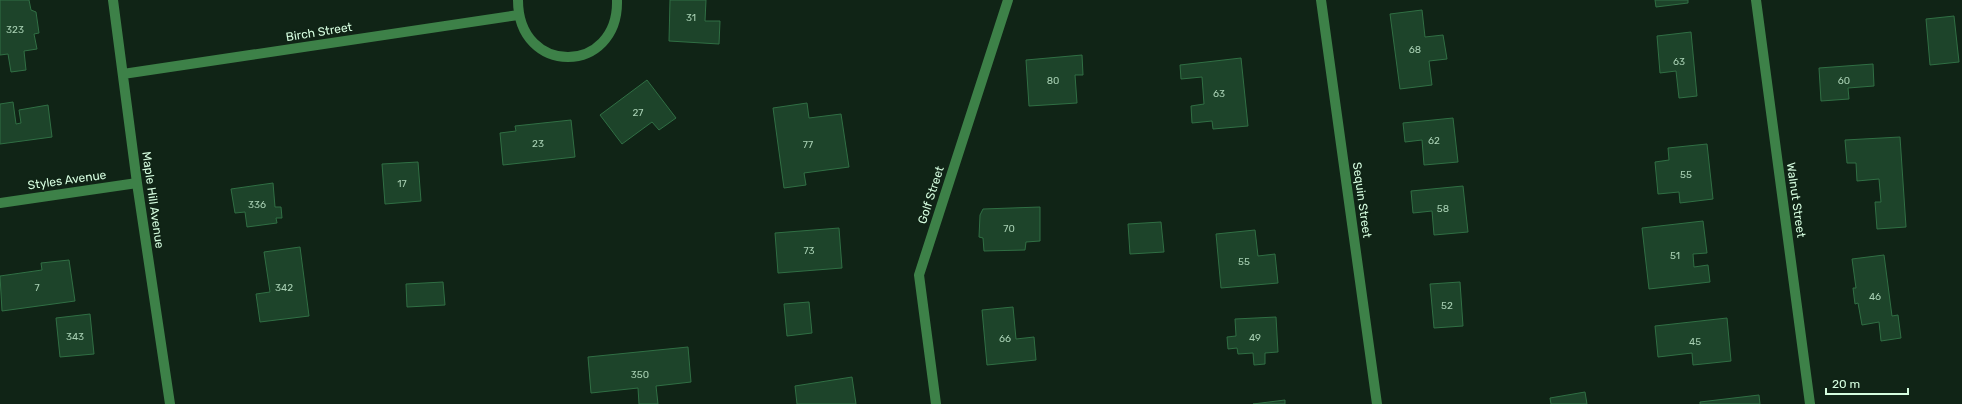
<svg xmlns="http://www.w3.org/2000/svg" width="1962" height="404" viewBox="0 0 1962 404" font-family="Rubik,sans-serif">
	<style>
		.building { fill: #1d442a; stroke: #306f44 }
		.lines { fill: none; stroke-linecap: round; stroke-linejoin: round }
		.minor { stroke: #3d8148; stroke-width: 10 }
		.labels { text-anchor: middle; stroke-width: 4; stroke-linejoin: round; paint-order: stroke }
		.number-label { font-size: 10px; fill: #a7cfb2 }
		.street-label { font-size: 12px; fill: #d5fddf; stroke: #102416 }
	</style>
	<rect width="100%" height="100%" fill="#102416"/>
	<path class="building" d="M 0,0 L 29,0 L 31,10 L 36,12 L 39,33 L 34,34 L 37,49 L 24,51 L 26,70 L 11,72 L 8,54 L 0,55 Z
		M 670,0 L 706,0 L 705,21 L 720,21 L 719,44 L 669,41 Z
		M 1655,0 L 1688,0 L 1688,3 L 1656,7 Z
		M 1422,10 L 1425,37 L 1443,35 L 1447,59 L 1429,61 L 1432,85 L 1400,89 L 1390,14 Z
		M 1954,16 L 1959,62 L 1930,65 L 1926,19 Z
		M 1691,32 L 1697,96 L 1679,98 L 1676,71 L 1660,73 L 1657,36 Z
		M 1082,55 L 1083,75 L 1075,75 L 1077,103 L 1029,106 L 1026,60 Z
		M 1241,58 L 1248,126 L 1213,129 L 1212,121 L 1192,123 L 1191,106 L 1204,104 L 1202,77 L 1181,79 L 1180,65 Z
		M 1873,64 L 1874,86 L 1848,88 L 1849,99 L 1821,101 L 1819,68 Z
		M 647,80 L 676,118 L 659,130 L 652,122 L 622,144 L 600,115 Z
		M 13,102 L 16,124 L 21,123 L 19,110 L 48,105 L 52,137 L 0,144 L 0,104 Z
		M 807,103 L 809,118 L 841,114 L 849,167 L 804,173 L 806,185 L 784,188 L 773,108 Z
		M 1453,118 L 1458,162 L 1424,165 L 1422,140 L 1405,142 L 1403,123 Z
		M 571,120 L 575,157 L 503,165 L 500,133 L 516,131 L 515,126 Z
		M 1900,137 L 1906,227 L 1877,229 L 1875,202 L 1881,202 L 1879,179 L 1857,181 L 1856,163 L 1847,163 L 1845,140 Z
		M 1707,144 L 1713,199 L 1680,203 L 1679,192 L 1658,194 L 1655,162 L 1669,160 L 1668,148 Z
		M 418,162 L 421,201 L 385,204 L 382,164 Z
		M 273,183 L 275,207 L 281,207 L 282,218 L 276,218 L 277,223 L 247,227 L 245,212 L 235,213 L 231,189 Z
		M 1463,186 L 1468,232 L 1434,235 L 1432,211 L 1413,213 L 1411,191 Z
		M 1040,207 L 1040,241 L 1026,242 L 1025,250 L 984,251 L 983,238 L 979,237 L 980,215 L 983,209 Z
		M 1703,221 L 1707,253 L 1693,254 L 1694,267 L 1708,265 L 1710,282 L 1649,289 L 1642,228 Z
		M 1161,222 L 1164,252 L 1130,254 L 1128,224 Z
		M 839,228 L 842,268 L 778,273 L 775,233 Z
		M 1255,230 L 1258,256 L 1275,254 L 1278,283 L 1221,288 L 1216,234 Z
		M 300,247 L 309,316 L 260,322 L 256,294 L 270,292 L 264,252 Z
		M 1884,255 L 1892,316 L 1898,315 L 1901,338 L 1881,341 L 1879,322 L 1862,325 L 1858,303 L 1855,304 L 1853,288 L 1856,288 L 1852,259 Z
		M 69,260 L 75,301 L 2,311 L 0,276 L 42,270 L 41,263 Z
		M 443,282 L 445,305 L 407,307 L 406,284 Z
		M 1460,282 L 1463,326 L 1434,328 L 1430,284 Z
		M 809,302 L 812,333 L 787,336 L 784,304 Z
		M 1013,307 L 1016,339 L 1034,337 L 1036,360 L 987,365 L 982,310 Z
		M 90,314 L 94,354 L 60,357 L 56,318 Z
		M 1276,317 L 1278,352 L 1265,353 L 1265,364 L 1254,365 L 1253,353 L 1238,354 L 1237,348 L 1228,349 L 1227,337 L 1236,336 L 1235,319 Z
		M 1727,318 L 1731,361 L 1693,365 L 1692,353 L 1658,357 L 1655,326 Z
		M 688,347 L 691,382 L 656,386 L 658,404 L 639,404 L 638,388 L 591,393 L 588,357 Z
		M 852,377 L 856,404 L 797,404 L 795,386 Z
		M 1585,392 L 1587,404 L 1551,404 L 1550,398 Z
		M 1759,395 L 1760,404 L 1700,404 L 1700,402 Z
		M 1285,400 L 1285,404 L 1253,404 Z"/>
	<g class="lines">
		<path class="minor" d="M 113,0 L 137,183 L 170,404
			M 518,0 C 518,77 619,75 617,0
			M 1321,0 L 1377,404
			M 1756,0 L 1810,404
			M 123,74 L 518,15
			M 0,203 L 137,183
			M 936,404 L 919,275 L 1008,0"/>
	</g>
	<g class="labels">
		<g class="number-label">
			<text x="691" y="21">31</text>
			<text x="15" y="33">323</text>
			<text x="1415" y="53">68</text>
			<text x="1679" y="65">63</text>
			<text x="1053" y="84">80</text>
			<text x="1844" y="84">60</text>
			<text x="1219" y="97">63</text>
			<text x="638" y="116">27</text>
			<text x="1434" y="144">62</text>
			<text x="538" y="147">23</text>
			<text x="808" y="148">77</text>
			<text x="1686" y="178">55</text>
			<text x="402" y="187">17</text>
			<text x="257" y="208">336</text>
			<text x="1443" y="212">58</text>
			<text x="1009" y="232">70</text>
			<text x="809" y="254">73</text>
			<text x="1675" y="259">51</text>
			<text x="1244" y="265">55</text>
			<text x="37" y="291">7</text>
			<text x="284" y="291">342</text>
			<text x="1875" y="300">46</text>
			<text x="1447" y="309">52</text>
			<text x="75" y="340">343</text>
			<text x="1255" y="341">49</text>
			<text x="1005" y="342">66</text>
			<text x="1695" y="345">45</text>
			<text x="640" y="378">350</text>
		</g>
		<g class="street-label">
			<text transform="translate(319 32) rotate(-9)" y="4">Birch Street</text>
			<text transform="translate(67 180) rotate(-8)" y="4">Styles Avenue</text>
			<text transform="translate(931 195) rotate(-72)" y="4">Golf Street</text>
			<text transform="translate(153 200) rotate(82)" y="4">Maple Hill Avenue</text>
			<text transform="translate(1362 200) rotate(82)" y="4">Sequin Street</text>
			<text transform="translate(1796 200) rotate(82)" y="4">Walnut Street</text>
		</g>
	</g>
	<path d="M1826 388v6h82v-6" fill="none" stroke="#d5fddf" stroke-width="2"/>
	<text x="1832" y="388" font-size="12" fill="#d5fddf" stroke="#102416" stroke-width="3" paint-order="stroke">20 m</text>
</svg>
